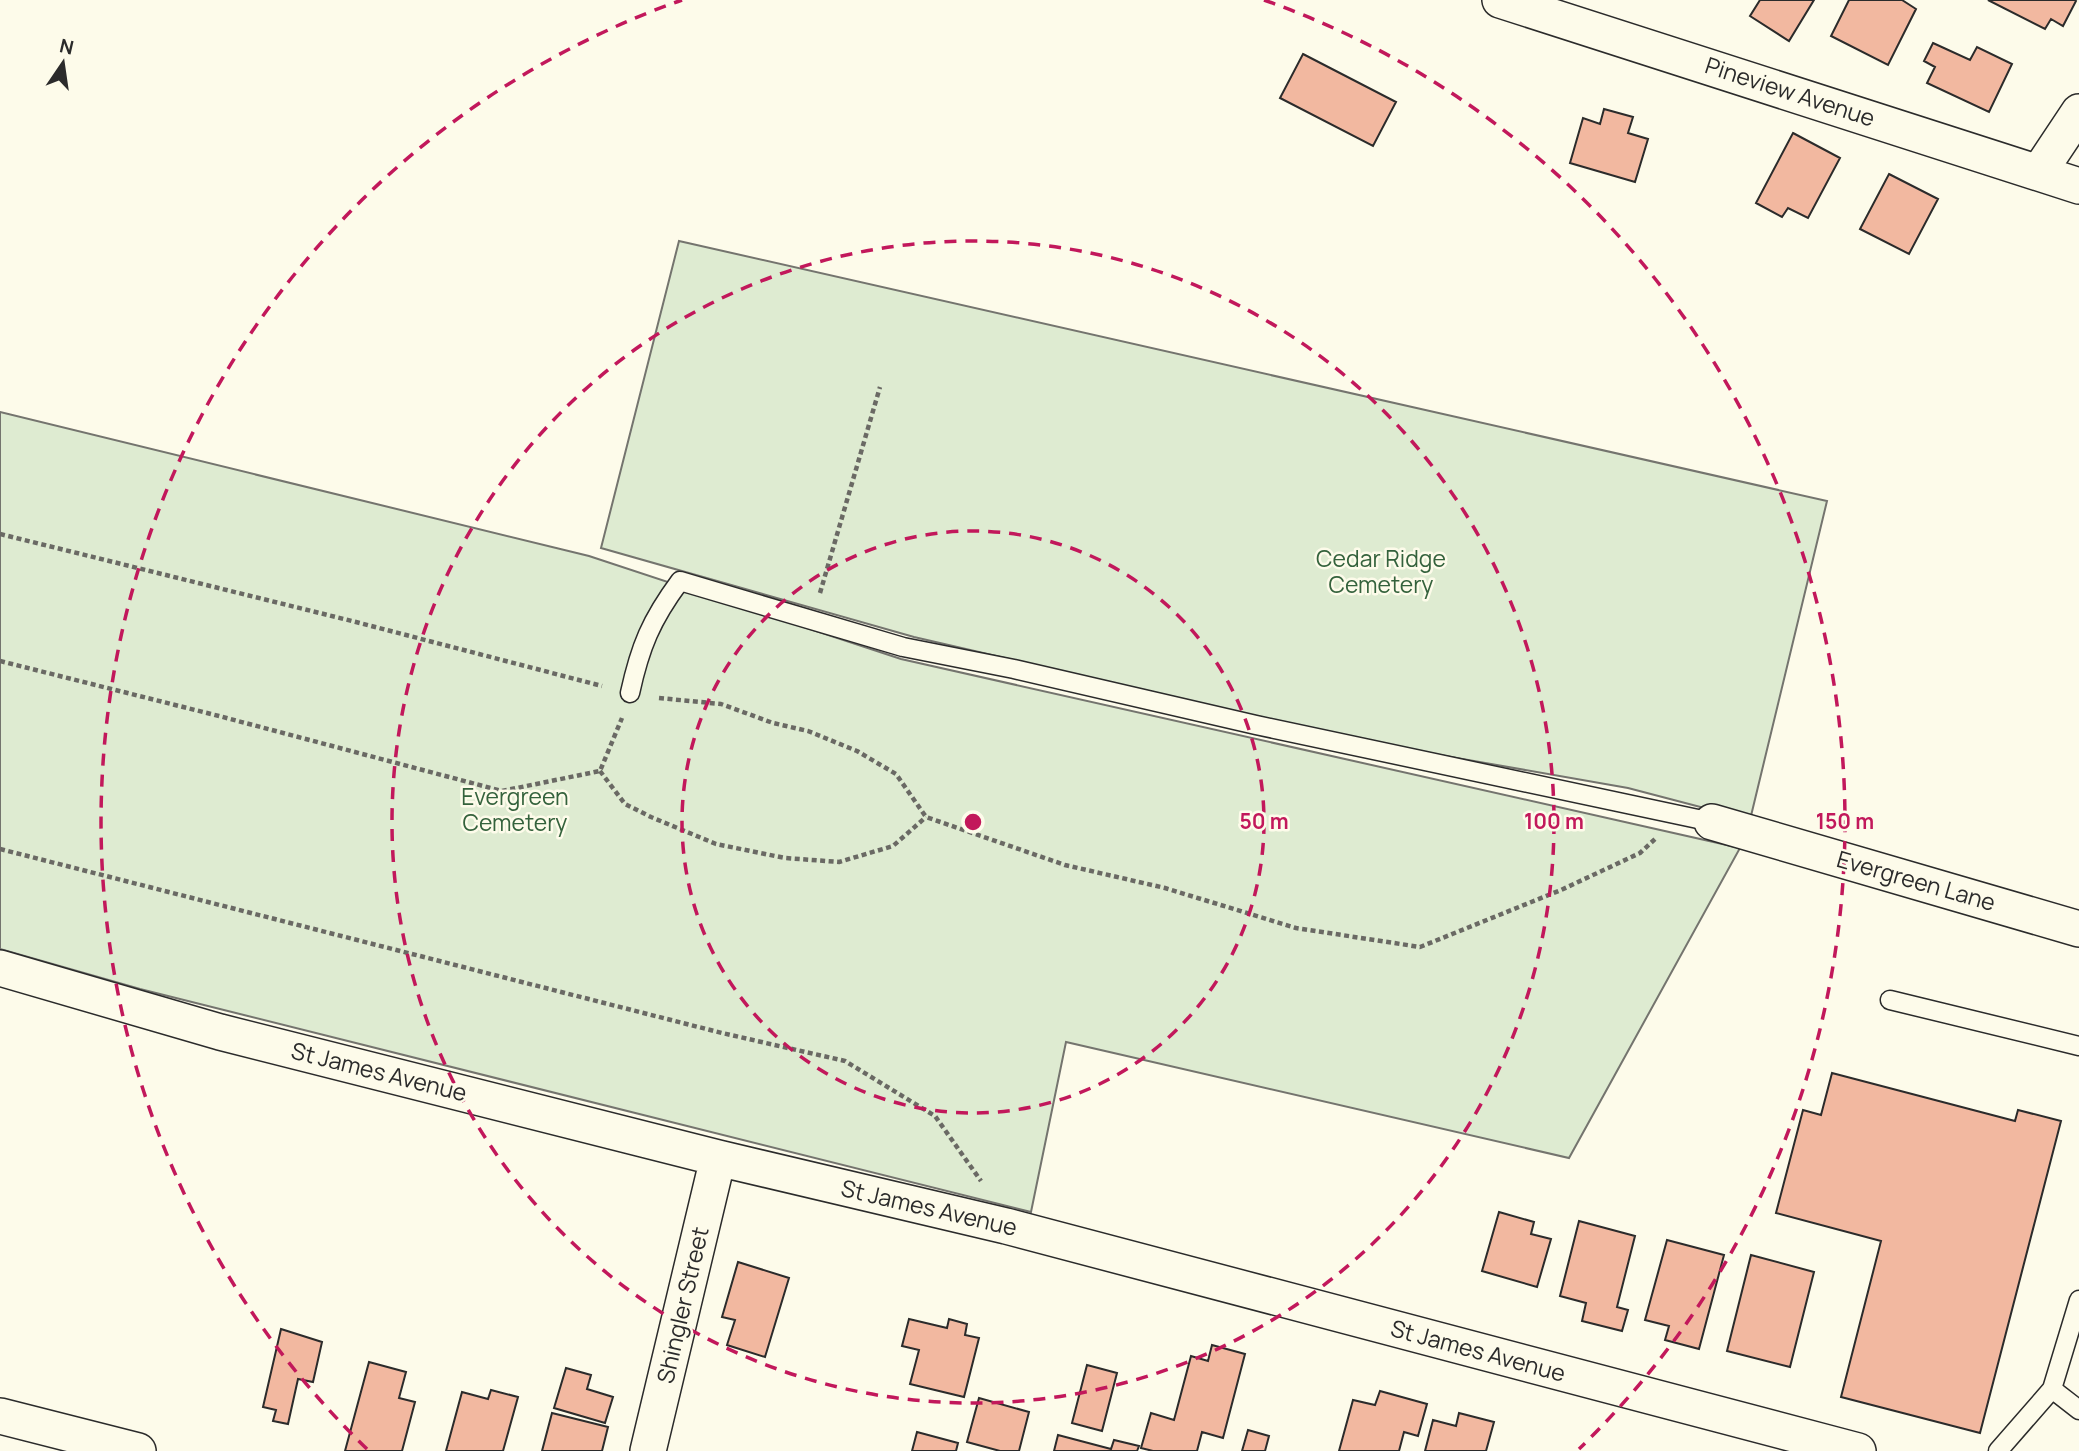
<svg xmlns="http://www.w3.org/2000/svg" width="2079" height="1451" viewBox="0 0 2079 1451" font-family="Manrope,sans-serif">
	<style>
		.green { fill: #deebd1; stroke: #74746e; stroke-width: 2 }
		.building { fill: #f2b8a0; stroke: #2b2b2b; stroke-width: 2 }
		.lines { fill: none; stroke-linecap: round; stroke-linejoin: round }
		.service-casing { stroke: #2b2b2b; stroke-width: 21 }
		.minor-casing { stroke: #2b2b2b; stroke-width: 38 }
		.path { stroke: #6a6964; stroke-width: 4.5; stroke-dasharray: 5 3.5; stroke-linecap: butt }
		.service { stroke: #fdfbea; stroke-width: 18 }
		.minor { stroke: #fdfbea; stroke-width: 35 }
		.ring { fill: none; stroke: #c2185b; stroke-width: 3.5; stroke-dasharray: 12 9 }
		.labels { text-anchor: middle; stroke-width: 5; stroke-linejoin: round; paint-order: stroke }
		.street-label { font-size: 23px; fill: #2b2b2b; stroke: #fdfbea }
		.park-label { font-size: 23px; fill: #34623c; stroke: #fdfbea }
		.centre { fill: #c2185b; stroke: #fdfbea; stroke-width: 3.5 }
		.ring-label { font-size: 21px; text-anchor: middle; font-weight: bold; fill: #c2185b; stroke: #fdfbea; stroke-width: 5; stroke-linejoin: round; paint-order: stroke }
	</style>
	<rect width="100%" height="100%" fill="#fdfbea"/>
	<path class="green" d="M 679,241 L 1827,501 L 1750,820 L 1628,788 L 1377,744 L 914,637 L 601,548 Z
		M 0,412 L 589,556 L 901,659 L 1740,848 L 1569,1158 L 1066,1042 L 1031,1212 L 140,989 L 0,949 Z"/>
	<path class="building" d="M 1760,0 L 1814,0 L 1789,41 L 1750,16 Z
		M 1849,0 L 1902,0 L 1916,9 L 1888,65 L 1831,36 Z
		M 1988,0 L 2075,0 L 2076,1 L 2063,26 L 2051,19 L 2045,29 Z
		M 1933,43 L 1970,60 L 1977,47 L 2012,64 L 1989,112 L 1927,83 L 1935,67 L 1924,61 Z
		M 1303,54 L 1396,102 L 1373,146 L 1280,98 Z
		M 1604,109 L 1633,117 L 1628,133 L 1648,139 L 1635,182 L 1570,163 L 1583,118 L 1600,124 Z
		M 1793,133 L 1840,158 L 1808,218 L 1788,208 L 1782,217 L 1756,203 Z
		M 1889,174 L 1938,199 L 1909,254 L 1860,229 Z
		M 1832,1073 L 2015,1121 L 2018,1110 L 2061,1121 L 1980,1433 L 1841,1397 L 1881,1241 L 1776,1213 L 1803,1110 L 1821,1115 Z
		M 1499,1212 L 1534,1222 L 1531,1234 L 1551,1239 L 1537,1287 L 1482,1271 Z
		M 1579,1221 L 1635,1236 L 1617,1307 L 1628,1310 L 1622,1331 L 1582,1321 L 1586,1303 L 1560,1296 Z
		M 1667,1240 L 1724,1255 L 1699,1349 L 1665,1340 L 1669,1326 L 1645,1320 Z
		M 1751,1255 L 1814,1272 L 1790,1367 L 1727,1351 Z
		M 738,1262 L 789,1278 L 765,1357 L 727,1345 L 735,1320 L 722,1317 Z
		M 909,1319 L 947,1328 L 949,1319 L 967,1324 L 965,1335 L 979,1338 L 964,1397 L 910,1384 L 919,1350 L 902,1346 Z
		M 281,1329 L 322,1342 L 313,1382 L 298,1379 L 288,1424 L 273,1421 L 276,1410 L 263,1407 Z
		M 1212,1345 L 1245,1354 L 1223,1438 L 1202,1432 L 1197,1451 L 1153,1451 L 1141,1448 L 1151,1413 L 1174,1420 L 1191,1356 L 1208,1361 Z
		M 369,1362 L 406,1372 L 399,1398 L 415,1402 L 402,1451 L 345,1451 Z
		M 1087,1365 L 1117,1373 L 1102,1431 L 1072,1423 Z
		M 566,1368 L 591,1375 L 587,1389 L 613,1397 L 605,1423 L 554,1408 Z
		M 491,1390 L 518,1397 L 503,1451 L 446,1451 L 462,1392 L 488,1399 Z
		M 1380,1391 L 1427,1404 L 1418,1436 L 1404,1432 L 1399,1451 L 1339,1451 L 1353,1400 L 1375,1405 Z
		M 979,1398 L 1029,1412 L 1019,1451 L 1000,1451 L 967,1442 Z
		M 552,1413 L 608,1427 L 602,1451 L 542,1451 Z
		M 1459,1413 L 1494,1422 L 1486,1451 L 1425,1451 L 1433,1420 L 1456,1426 Z
		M 1248,1430 L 1269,1436 L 1265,1451 L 1242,1451 Z
		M 917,1432 L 958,1443 L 956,1451 L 912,1451 Z
		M 1058,1435 L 1111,1449 L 1114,1440 L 1139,1446 L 1137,1451 L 1054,1451 Z"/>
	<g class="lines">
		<defs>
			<path id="service" d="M 630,693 C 640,647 651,620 680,581 L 903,647 L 1014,669 L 1256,725 L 1712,822
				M 1890,1000 L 2079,1046
				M 2079,1300 L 2052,1389 L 2079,1410
				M 1998,1451 L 2052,1389"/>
			<path id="minor" d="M 1500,0 L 2079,186
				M 2039,172 L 2079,112
				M 1712,822 L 2079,929
				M 0,968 L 220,1032 L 718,1158 L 1006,1226 L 1858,1451
				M 0,1416 L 138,1451
				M 648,1451 L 718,1158"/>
		</defs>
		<use href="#service" class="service-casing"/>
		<use href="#minor" class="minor-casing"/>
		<path class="path" d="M 0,534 L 356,622 L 602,686
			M 820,593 L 880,387
			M 0,661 L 219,716 L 502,791 L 600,771 L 622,718
			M 659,698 L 721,704 L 773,723 L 808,731 L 857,751 L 896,774 L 926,817 L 1065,865 L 1165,888 L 1296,928 L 1420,947 L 1561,890 L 1640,853 L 1655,839
			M 600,771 L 625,804 L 651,817 L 716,844 L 785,858 L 839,862 L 893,846 L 926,817
			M 0,849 L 722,1033 L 845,1061 L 935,1116 L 981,1181"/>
		<use href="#service" class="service"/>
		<use href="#minor" class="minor"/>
	</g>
	<g class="ring">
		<circle cx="973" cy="822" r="291"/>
		<circle cx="973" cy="822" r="581"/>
		<path d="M367 1449A872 872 0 0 1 682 0M1264 0A872 872 0 0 1 1579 1449"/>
	</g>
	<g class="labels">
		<g class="street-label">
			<text transform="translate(1790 92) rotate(18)" y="8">Pineview Avenue</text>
			<text transform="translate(1916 881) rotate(16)" y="8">Evergreen Lane</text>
			<text transform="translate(379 1072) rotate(14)" y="8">St James Avenue</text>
			<text transform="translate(929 1208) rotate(13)" y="8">St James Avenue</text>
			<text transform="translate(683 1305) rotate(-77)" y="8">Shingler Street</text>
			<text transform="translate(1478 1351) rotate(15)" y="8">St James Avenue</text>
		</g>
		<g class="park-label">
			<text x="1381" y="567">Cedar Ridge<tspan x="1381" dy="26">Cemetery</tspan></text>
			<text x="515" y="805">Evergreen<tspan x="515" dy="26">Cemetery</tspan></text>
		</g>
	</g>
	<circle cx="973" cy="822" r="10" class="centre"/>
	<g class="ring-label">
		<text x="1264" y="829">50 m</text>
		<text x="1554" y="829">100 m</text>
		<text x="1845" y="829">150 m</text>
	</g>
	<g transform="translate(63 63) rotate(13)" stroke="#fdfbea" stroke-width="5" paint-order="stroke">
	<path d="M0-5L12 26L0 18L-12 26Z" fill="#2b2b2b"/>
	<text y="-10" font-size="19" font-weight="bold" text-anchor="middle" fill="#2b2b2b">N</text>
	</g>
</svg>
